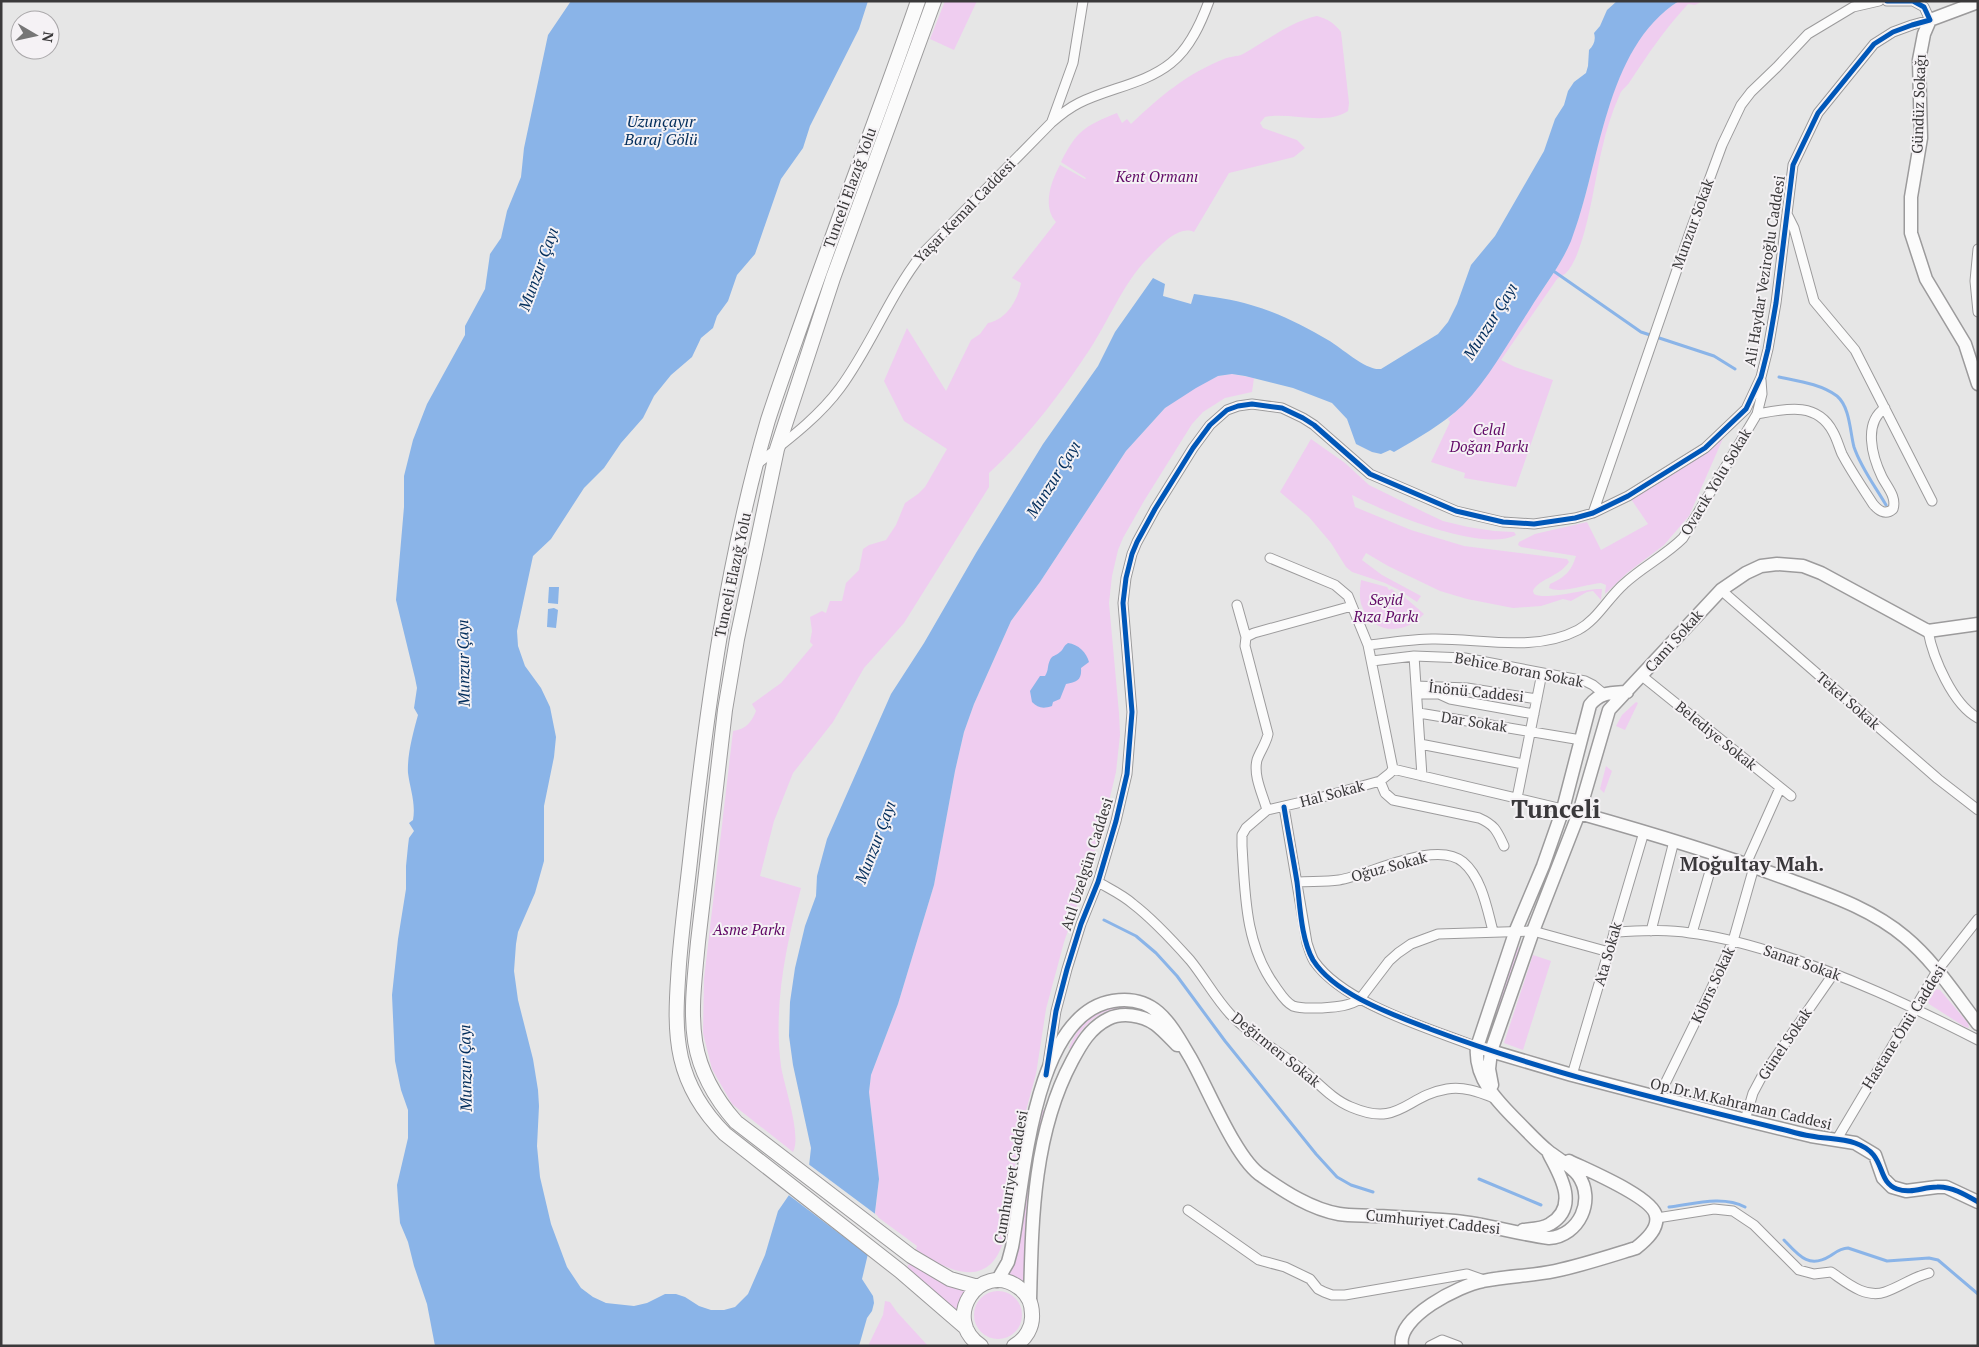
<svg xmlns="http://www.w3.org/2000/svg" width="1979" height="1347" viewBox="0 0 1979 1347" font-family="'PT Serif',serif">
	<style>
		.green { fill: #efcdf0 }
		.water { fill: #8ab4e8 }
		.pier { fill: #e6e6e6 }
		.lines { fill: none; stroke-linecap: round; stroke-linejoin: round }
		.stream { stroke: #8ab4e8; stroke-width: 3 }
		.street-casing { stroke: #9c9b9c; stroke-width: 11 }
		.secondary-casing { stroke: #9c9b9c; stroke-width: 15 }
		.primary-casing { stroke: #9c9b9c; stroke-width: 16 }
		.street { stroke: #fbfbfb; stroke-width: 9 }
		.secondary { stroke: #fbfbfb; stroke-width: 12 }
		.primary { stroke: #fbfbfb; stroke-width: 14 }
		.cycleway-casing { stroke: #f5f2f5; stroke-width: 8 }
		.cycleway { stroke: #0057b8; stroke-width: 5 }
		.labels { text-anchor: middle; stroke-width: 4; stroke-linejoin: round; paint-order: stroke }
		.street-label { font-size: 15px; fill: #3a393a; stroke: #f5f2f5 }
		.park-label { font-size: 15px; font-style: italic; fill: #610966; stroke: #f5f2f5 }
		.water-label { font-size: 16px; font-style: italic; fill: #022d5b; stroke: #f5f2f5 }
		.district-label { font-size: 20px; font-weight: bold; fill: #3a383b; stroke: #f5f2f5 }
		.town-label { font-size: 25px; font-weight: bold; fill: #3a383b; stroke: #f5f2f5 }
	</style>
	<rect width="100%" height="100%" fill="#e6e6e6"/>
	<path class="green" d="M 945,1 L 977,1 L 954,50 L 930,39 Z
		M 1679,1 L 1703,1 L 1695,5 L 1688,4 C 1665,29 1648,54 1629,83 C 1626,87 1622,89 1620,94 C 1612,112 1606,130 1602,149 C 1595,177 1586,253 1566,273 C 1564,275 1559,277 1557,279 L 1501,360 L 1515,367 L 1553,380 L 1516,487 L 1464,478 L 1465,473 L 1431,462 L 1450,422 L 1448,419 C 1483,387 1506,346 1531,307 C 1545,285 1561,265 1570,242 C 1602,166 1602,49 1679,1 Z
		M 1317,16 C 1328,19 1334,23 1341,32 L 1349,103 L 1348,111 C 1325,126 1291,112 1265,117 L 1260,123 L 1263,128 L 1297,140 L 1305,148 L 1294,157 L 1229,173 L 1194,232 C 1178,224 1157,249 1147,259 C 1123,284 1109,320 1090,349 C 1061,393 1028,437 989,473 L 989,487 L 904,623 L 864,668 L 833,722 L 793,773 L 774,821 L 760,876 L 801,888 C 786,946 773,1006 781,1066 C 784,1086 802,1135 793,1152 L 732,1104 L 712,1069 L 703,1033 L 704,979 L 733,731 C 746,729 751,723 756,711 L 752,704 L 781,683 L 813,645 L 810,642 L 812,631 L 810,617 L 822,611 L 826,613 L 830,601 L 842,601 L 846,583 L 859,570 L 863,549 L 869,545 L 886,540 L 896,525 L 905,503 L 918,494 L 925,487 L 947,449 L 904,421 L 884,381 L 907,328 L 946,391 L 971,340 L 980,334 L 988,323 C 1006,320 1018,300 1021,283 L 1012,278 L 1056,222 C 1042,207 1051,181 1060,165 L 1085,179 L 1086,178 L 1061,162 C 1077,130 1085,126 1117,113 L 1122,123 L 1127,119 L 1131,124 C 1159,97 1188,73 1224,59 C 1230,56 1237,57 1243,54 C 1267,41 1289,22 1317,16 Z
		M 1232,374 L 1254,378 L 1252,392 L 1225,398 L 1203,412 L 1192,424 L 1144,501 L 1123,538 L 1118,550 L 1112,576 L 1109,603 L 1119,713 L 1120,735 L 1116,772 L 1105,818 L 1087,877 L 1064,942 L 1046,1009 L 1036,1074 L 1021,1129 L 1002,1245 C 986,1291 943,1269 916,1249 L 917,1246 L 875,1215 L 879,1179 L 869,1092 L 871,1075 L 898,1004 L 934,885 L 955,771 L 964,732 L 974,704 L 1011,621 L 1040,582 L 1126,451 L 1165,408 L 1196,387 L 1218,376 Z
		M 1728,427 L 1689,516 L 1664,545 L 1627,573 L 1605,594 L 1606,585 L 1601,583 C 1587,584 1560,594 1549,588 L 1550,584 C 1565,577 1571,572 1576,556 L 1521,547 L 1518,545 L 1519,542 L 1535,534 L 1587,522 L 1601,550 L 1648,524 L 1631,499 Z
		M 1311,439 L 1345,463 L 1369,485 L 1428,514 L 1443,521 L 1468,527 L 1494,531 L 1514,532 L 1516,535 C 1481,553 1385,512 1352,495 L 1355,507 L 1411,530 L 1464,546 L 1567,559 L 1569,562 C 1559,577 1538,579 1533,591 L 1534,594 C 1546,601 1586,588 1602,589 L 1601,600 L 1593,591 L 1587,592 L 1571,601 L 1563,599 L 1541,606 L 1513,608 L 1467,599 L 1440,591 L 1388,566 L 1366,553 L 1362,560 L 1382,575 L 1421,596 L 1417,602 L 1399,590 L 1385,583 L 1352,572 L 1346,567 L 1331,543 L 1309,517 L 1280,492 Z
		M 1361,580 L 1387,587 L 1389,590 L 1392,589 L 1398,595 L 1401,594 L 1424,614 C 1403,636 1372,635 1361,604 C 1359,596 1360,588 1361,580 Z
		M 1636,702 L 1638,703 L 1625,730 L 1616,726 L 1622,715 Z
		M 1606,766 L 1612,771 L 1604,793 L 1600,789 Z
		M 1517,945 L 1519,948 L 1490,1035 L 1488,1035 Z
		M 1533,955 L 1551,961 L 1523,1050 L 1504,1043 Z
		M 1936,989 L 1940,990 L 1968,1023 L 1969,1028 L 1965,1027 L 1929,1004 L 1928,1001 Z
		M 1124,1006 L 1135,1007 L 1147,1011 C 1140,1011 1131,1008 1124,1008 C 1099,1008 1080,1027 1071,1049 L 1069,1048 C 1078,1024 1098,1007 1124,1006 Z
		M 1042,1109 L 1045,1111 L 1026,1286 L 1006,1275 L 1033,1133 Z
		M 910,1262 L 969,1290 L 958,1314 L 906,1269 Z
		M974 1315a24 24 0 1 1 48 0a24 24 0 1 1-48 0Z
		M 885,1301 L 890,1302 L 897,1312 L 928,1346 L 868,1346 L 883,1315 Z"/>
	<path class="water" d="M 571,1 L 868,1 L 859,29 L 810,126 L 803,148 L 781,179 L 755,254 L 737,275 L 728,301 L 717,316 L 713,328 L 701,338 L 692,357 L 671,375 L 654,396 L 643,418 L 621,443 L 604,468 L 584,488 L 551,539 L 533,556 L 517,631 L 518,646 L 525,666 L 541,688 L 550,707 L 556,737 L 554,757 L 544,806 L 544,861 L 535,893 L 518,932 L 516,944 L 514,971 L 518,1000 L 533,1059 L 538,1090 L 539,1106 L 537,1146 L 540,1177 L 551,1224 L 567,1267 L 581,1288 L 593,1297 L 606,1303 L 634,1306 L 647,1303 L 665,1294 L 676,1294 L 685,1297 L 699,1306 L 711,1310 L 724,1310 L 735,1307 L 748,1294 L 765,1255 L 778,1211 L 809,1166 L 811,1148 L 793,1065 L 789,1036 L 790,1002 L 795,968 L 805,926 L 816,896 L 817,876 L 827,839 L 891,694 L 924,643 L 976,553 L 1043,444 L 1098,366 L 1115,332 L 1153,278 L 1165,284 L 1163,296 L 1191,304 L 1194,294 C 1213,297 1233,299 1251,305 C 1279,313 1304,326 1328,340 C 1342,348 1366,371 1381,369 L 1438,334 L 1448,322 L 1457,304 L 1471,265 L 1495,236 L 1544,151 L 1555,119 L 1564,105 L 1568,91 L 1574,82 L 1586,73 L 1588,66 L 1589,50 C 1594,45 1596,40 1594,33 L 1600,26 L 1607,10 L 1617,1 L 1679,1 C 1604,48 1601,165 1571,241 C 1561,265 1544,286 1530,309 C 1509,341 1490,377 1463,405 C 1443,424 1418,438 1394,452 L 1390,450 L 1381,454 L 1372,452 L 1356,444 L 1347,419 L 1332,403 L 1293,388 L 1245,376 L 1232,374 L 1218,376 L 1196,388 L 1165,408 L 1126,451 L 1040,582 L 1011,621 L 974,704 L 964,732 L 955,771 L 934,885 L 898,1004 L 871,1075 L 869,1092 L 879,1179 L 872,1237 L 862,1279 L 873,1296 L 874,1303 L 872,1311 L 867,1318 L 859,1346 L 435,1346 L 427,1304 L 414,1266 L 408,1242 L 400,1223 L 398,1200 L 397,1185 L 408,1138 L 408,1110 L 401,1090 L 395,1061 L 392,995 L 398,939 L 406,889 L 406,866 L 408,846 L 409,838 L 414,831 L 409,823 L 413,820 C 416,803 410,789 408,773 C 407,755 413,733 418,715 L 414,708 L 417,688 L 415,678 L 396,600 L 404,507 L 404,476 L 413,440 L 427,404 L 465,335 L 465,326 L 485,289 L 490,254 L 501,238 L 507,211 L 521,177 L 524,148 L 548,35 Z
		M 549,587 L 559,587 L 558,604 L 548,603 Z
		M 554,608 L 558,610 L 556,628 L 547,627 L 548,609 Z
		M 1068,643 C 1078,644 1087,653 1089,662 L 1081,668 C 1082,680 1077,682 1066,684 L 1060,699 L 1053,702 L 1052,706 C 1043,709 1038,708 1032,702 L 1030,691 L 1040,676 L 1045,676 C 1049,670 1047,666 1050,660 C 1052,655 1056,656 1060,652 C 1064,649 1063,646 1068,643 Z"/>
	<path class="pier" d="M 807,1163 L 878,1216 L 869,1256 L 786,1193 Z"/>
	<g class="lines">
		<path class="stream" d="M 1552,270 L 1641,332 L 1714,356 L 1735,369
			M 1779,377 C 1798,381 1821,384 1837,396 C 1850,407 1850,432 1854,447 C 1861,468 1875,486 1886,505
			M 1104,920 L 1136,936 L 1156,953 L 1177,976 L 1225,1041 L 1316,1154 L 1337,1177 L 1351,1185 L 1373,1192
			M 1479,1179 L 1541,1205
			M 1669,1207 C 1693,1204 1723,1195 1745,1207
			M 1784,1240 C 1799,1256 1809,1269 1830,1256 C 1836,1252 1841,1248 1848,1248 L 1887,1261 L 1929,1258 L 1938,1260 L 1978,1294"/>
		<defs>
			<path id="street" d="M 1052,121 L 1073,63 L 1083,1
				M 1787,214 L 1794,228 L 1814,301 L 1855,350 L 1932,501
				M 1978,249 L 1975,281 L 1978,312
				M 1757,414 C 1785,409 1817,401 1833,432 C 1837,439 1839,447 1842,454 C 1851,471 1862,487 1873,504 C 1878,510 1885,516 1893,509 C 1897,497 1887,487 1882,477 C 1872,456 1863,423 1885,408
				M 756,465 C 785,442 818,418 840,388 C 871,346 889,296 922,254 L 1051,123 C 1060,115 1069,108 1079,103 C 1109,88 1145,84 1171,63 C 1190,48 1201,23 1209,1
				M 1593,513 L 1690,232 L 1722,145 L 1741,105 L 1751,92 L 1777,67 L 1808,34 L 1853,7 L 1879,1
				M 1270,558 L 1335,585 L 1348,596 L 1368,645 L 1393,769
				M 1721,590 L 1938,779 L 1978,810
				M 1237,605 L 1246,637
				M 1928,631 C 1933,658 1953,705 1978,718
				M 1368,645 C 1389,643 1411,639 1432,639 C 1479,638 1534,653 1578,630 C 1597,620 1608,598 1624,584 C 1642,567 1665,556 1683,538 L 1757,414 L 1762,394 L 1761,380
				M 1414,656 L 1422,776
				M 1372,661 L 1414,656 L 1465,658 L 1585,681 L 1593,685 L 1604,694
				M 1642,676 L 1791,796
				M 1416,686 L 1467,688 L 1537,699
				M 1417,694 L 1439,694 L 1450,699 L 1534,714
				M 1419,713 L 1581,740
				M 1420,744 L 1523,764
				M 1393,769 L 1390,773 L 1380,781 L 1319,798 L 1267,810 L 1246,828 L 1242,835 L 1242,846 C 1245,894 1245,945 1275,986 C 1280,993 1285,1002 1293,1006 C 1301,1009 1311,1008 1320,1008 C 1334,1007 1348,1007 1360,999 L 1389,961 L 1398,953 L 1411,944 L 1438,934 L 1533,931 L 1609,952
				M 1393,769 L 1579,813
				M 1380,781 L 1385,793 L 1393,800 L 1479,818 C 1495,825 1497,831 1504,846
				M 1517,798 L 1542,673
				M 1284,807 L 1307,943 C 1309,949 1311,956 1314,961 C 1344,1004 1429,1028 1477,1047
				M 1267,810 C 1263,795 1253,776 1257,760 C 1260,751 1266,744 1268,734 L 1245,646 L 1246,637 L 1254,633 L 1352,606
				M 1746,864 L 1780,788
				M 1098,882 C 1110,889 1123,895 1133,904 C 1154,920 1173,941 1190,960 C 1204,977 1215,998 1231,1015 C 1251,1036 1277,1050 1300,1068 C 1317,1081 1331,1099 1351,1107 C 1400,1128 1405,1096 1447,1089 C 1463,1086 1479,1092 1494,1098
				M 1297,882 C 1310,881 1325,882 1339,880 C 1370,875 1436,839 1463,862 C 1482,878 1487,909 1493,931
				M 1651,931 L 1674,841
				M 1614,932 C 1640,931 1665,929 1690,933 C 1718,936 1746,944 1772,952 C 1844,974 1911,1006 1978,1040
				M 1692,933 L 1715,854
				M 1048,1063 L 1056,1011 L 1067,969 L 1081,924 L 1098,882 L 1116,821 L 1127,774 L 1132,712 L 1123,603 L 1126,578 L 1132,554 L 1137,542 L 1155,509 L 1193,448 L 1210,425 L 1227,410 L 1238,406 L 1252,404 L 1282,408 L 1303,418 L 1314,425 L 1370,474 L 1456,511 L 1503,522 L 1534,524 L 1575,518 L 1593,513 L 1628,496 L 1705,448 L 1746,409 L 1761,377 L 1768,349 L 1776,303 L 1793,165 L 1806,138 L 1818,113 L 1874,44 L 1893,32 L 1912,25 L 1930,20 L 1924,7 L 1913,1 L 1887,1
				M 1572,1075 L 1644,832
				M 1658,1098 L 1708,996 L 1733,941 L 1754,867
				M 1745,1120 L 1753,1093 L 1761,1078 L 1834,973
				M 1837,1139 L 1937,971 L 1978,919
				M 1188,1210 L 1259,1260 L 1285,1267 L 1310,1279 L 1318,1289 L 1324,1292 L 1332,1295 L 1345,1295 L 1467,1274 L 1484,1280
				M 1657,1218 L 1714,1209 L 1733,1211 L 1754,1225 L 1799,1270 L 1814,1274 L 1831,1272 C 1846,1282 1865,1299 1885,1292 C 1900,1287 1913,1277 1929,1273
				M 1430,1346 L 1442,1340 L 1458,1346"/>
			<path id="secondary" d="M 1978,2 L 1930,20 L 1924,34 L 1919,60 L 1921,138 L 1911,197 L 1911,233 L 1926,279 L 1965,344 L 1978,384
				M 1579,813 C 1650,833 1721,854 1790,880 C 1830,895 1872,909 1905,937 C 1934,961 1955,994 1978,1024
				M 1484,1049 L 1572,1075 L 1745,1120 L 1811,1136 L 1855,1143 L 1875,1155 L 1883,1178 L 1892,1187 L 1906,1191 L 1937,1187 L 1946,1187 L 1978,1202
				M 1492,1085 L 1489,1069 L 1491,1051 L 1533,931 L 1579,813 L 1609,710 L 1721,590 L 1746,573 L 1761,566 L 1777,564 L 1803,566 L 1821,573 L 1928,631 L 1978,624
				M 1523,1230 C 1531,1229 1542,1229 1550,1224 C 1579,1207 1561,1176 1549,1154
				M 997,1281 L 1008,1262 L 1012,1247 C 1024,1183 1032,1014 1113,1001 C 1156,994 1171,1025 1190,1057 C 1207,1086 1236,1160 1262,1176 C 1285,1192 1311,1209 1339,1214 C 1351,1216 1364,1215 1376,1216 C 1403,1217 1429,1219 1455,1221 C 1487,1224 1517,1234 1549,1238 C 1579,1236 1596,1200 1578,1175 C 1570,1165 1558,1159 1548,1151 C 1538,1143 1529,1133 1520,1124 C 1499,1103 1474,1079 1477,1047 L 1516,930 L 1543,866 L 1563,809 L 1590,705 C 1600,692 1611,693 1627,692
				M 1030,1301 C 1032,1220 1033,1134 1072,1061 C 1081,1044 1090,1028 1108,1019 C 1122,1012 1142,1015 1155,1024 C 1163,1030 1170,1038 1177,1045
				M 1402,1346 C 1396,1317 1460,1285 1483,1281 C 1507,1276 1531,1276 1555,1271 C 1583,1265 1610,1256 1636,1248 C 1645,1241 1659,1229 1656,1216 C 1653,1197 1587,1170 1569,1161"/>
			<path id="primary" d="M 918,1 C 881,108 840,213 803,319 C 791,353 779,386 768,420 C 727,560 707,707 691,852 C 687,889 682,926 679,964 C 677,995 674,1027 681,1058 C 688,1088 704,1113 725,1134 L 900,1271 L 966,1328
				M 934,1 L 833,278 L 777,449 L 737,639 L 725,710 L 698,942 C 691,1016 683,1062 736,1122 L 911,1256 L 950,1279 L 978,1287
				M 981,1346 C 940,1319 980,1260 1018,1287 C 1027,1293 1032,1303 1032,1314 C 1033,1327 1026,1339 1014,1346"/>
		</defs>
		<use href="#street" class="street-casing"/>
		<use href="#secondary" class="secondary-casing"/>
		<use href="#primary" class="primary-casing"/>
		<use href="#street" class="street"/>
		<use href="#secondary" class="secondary"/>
		<use href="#primary" class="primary"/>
		<defs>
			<path id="cycleway" d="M 1284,807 C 1288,832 1293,857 1297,882 C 1300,905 1301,939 1313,960 C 1335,995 1394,1015 1430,1029 C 1547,1073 1669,1102 1789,1131 C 1796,1133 1804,1135 1811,1136 C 1825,1139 1841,1138 1855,1143 C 1888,1154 1875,1181 1897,1189 C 1911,1194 1923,1187 1937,1187 C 1951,1186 1966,1195 1978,1202
				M 1046,1075 L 1056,1011 L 1067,969 L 1081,924 L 1098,882 L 1116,821 L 1127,774 L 1132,712 L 1123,603 L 1126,578 L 1132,554 L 1137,542 L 1155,509 L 1193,448 L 1210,425 L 1227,410 L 1238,406 L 1252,404 L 1282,408 L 1303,418 L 1314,425 L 1370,474 L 1456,511 L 1503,522 L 1534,524 L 1575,518 L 1593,513 L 1628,496 L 1705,448 L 1746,409 L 1761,377 L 1768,349 L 1776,303 L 1793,165 L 1806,138 L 1818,113 L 1874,44 L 1893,32 L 1912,25 L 1930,20 L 1924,7 L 1913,1 L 1887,1"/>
		</defs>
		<use href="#cycleway" class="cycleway-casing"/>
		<use href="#cycleway" class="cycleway"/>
	</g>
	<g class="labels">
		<g class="street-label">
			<text transform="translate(1919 104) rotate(-88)" y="5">Gündüz Sokağı</text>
			<text transform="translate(850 188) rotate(-70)" y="5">Tunceli Elazığ Yolu</text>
			<text transform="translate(965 211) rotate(-46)" y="5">Yaşar Kemal Caddesi</text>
			<text transform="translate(1693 224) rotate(-70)" y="5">Munzur Sokak</text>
			<text transform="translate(1765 271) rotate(-81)" y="5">Ali Haydar Veziroğlu Caddesi</text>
			<text transform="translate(1716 482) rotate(-59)" y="5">Ovacık Yolu Sokak</text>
			<text transform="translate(733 575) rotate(-78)" y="5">Tunceli Elazığ Yolu</text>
			<text transform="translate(1674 641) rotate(-48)" y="5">Cami Sokak</text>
			<text transform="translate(1519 670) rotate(11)" y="5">Behice Boran Sokak</text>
			<text transform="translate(1476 692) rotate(6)" y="5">İnönü Caddesi</text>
			<text transform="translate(1848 701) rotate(41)" y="5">Tekel Sokak</text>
			<text transform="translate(1474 722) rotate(9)" y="5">Dar Sokak</text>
			<text transform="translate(1716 736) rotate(39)" y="5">Belediye Sokak</text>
			<text transform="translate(1332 794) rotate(-15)" y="5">Hal Sokak</text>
			<text transform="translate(1087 864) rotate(-72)" y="5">Atıl Uzelgün Caddesi</text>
			<text transform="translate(1389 867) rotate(-15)" y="5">Oğuz Sokak</text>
			<text transform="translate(1608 954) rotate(-74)" y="5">Ata Sokak</text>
			<text transform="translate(1802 963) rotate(19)" y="5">Sanat Sokak</text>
			<text transform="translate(1713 985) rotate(-65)" y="5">Kıbrıs Sokak</text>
			<text transform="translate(1904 1027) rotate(-58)" y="5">Hastane Önü Caddesi</text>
			<text transform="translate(1785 1044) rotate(-56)" y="5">Günel Sokak</text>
			<text transform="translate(1276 1050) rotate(39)" y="5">Değirmen Sokak</text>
			<text transform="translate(1741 1104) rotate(13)" y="5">Op.Dr.M.Kahraman Caddesi</text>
			<text transform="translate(1011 1177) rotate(-80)" y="5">Cumhuriyet Caddesi</text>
			<text transform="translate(1433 1222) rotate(6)" y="5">Cumhuriyet Caddesi</text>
		</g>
		<g class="park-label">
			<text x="1157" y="182">Kent Ormanı</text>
			<text x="1489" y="435">Celal<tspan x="1489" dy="17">Doğan Parkı</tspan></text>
			<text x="1386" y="605">Seyid<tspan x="1386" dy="17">Rıza Parkı</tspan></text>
			<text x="749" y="935">Asme Parkı</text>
		</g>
		<g class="water-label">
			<text x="661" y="127">Uzunçayır<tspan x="661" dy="18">Baraj Gölü</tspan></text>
			<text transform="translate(538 269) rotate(-70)" y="6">Munzur Çayı</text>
			<text transform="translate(1490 321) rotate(-58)" y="6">Munzur Çayı</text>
			<text transform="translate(1053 479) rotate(-58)" y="6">Munzur Çayı</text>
			<text transform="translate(463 663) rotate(-91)" y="6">Munzur Çayı</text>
			<text transform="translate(875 842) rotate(-69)" y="6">Munzur Çayı</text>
			<text transform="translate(465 1068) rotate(-91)" y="6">Munzur Çayı</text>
		</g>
		<g class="district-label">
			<text x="1752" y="871">Moğultay Mah.</text>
		</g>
		<g class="town-label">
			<text x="1556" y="818">Tunceli</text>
		</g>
	</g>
	<rect width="1979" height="1347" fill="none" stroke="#3a393a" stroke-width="5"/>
	<g transform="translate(35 35) rotate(99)"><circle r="24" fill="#f5f2f5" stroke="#aaa8aa"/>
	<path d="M0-4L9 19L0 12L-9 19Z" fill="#767676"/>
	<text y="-8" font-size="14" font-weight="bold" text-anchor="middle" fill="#3a393a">N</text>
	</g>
</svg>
